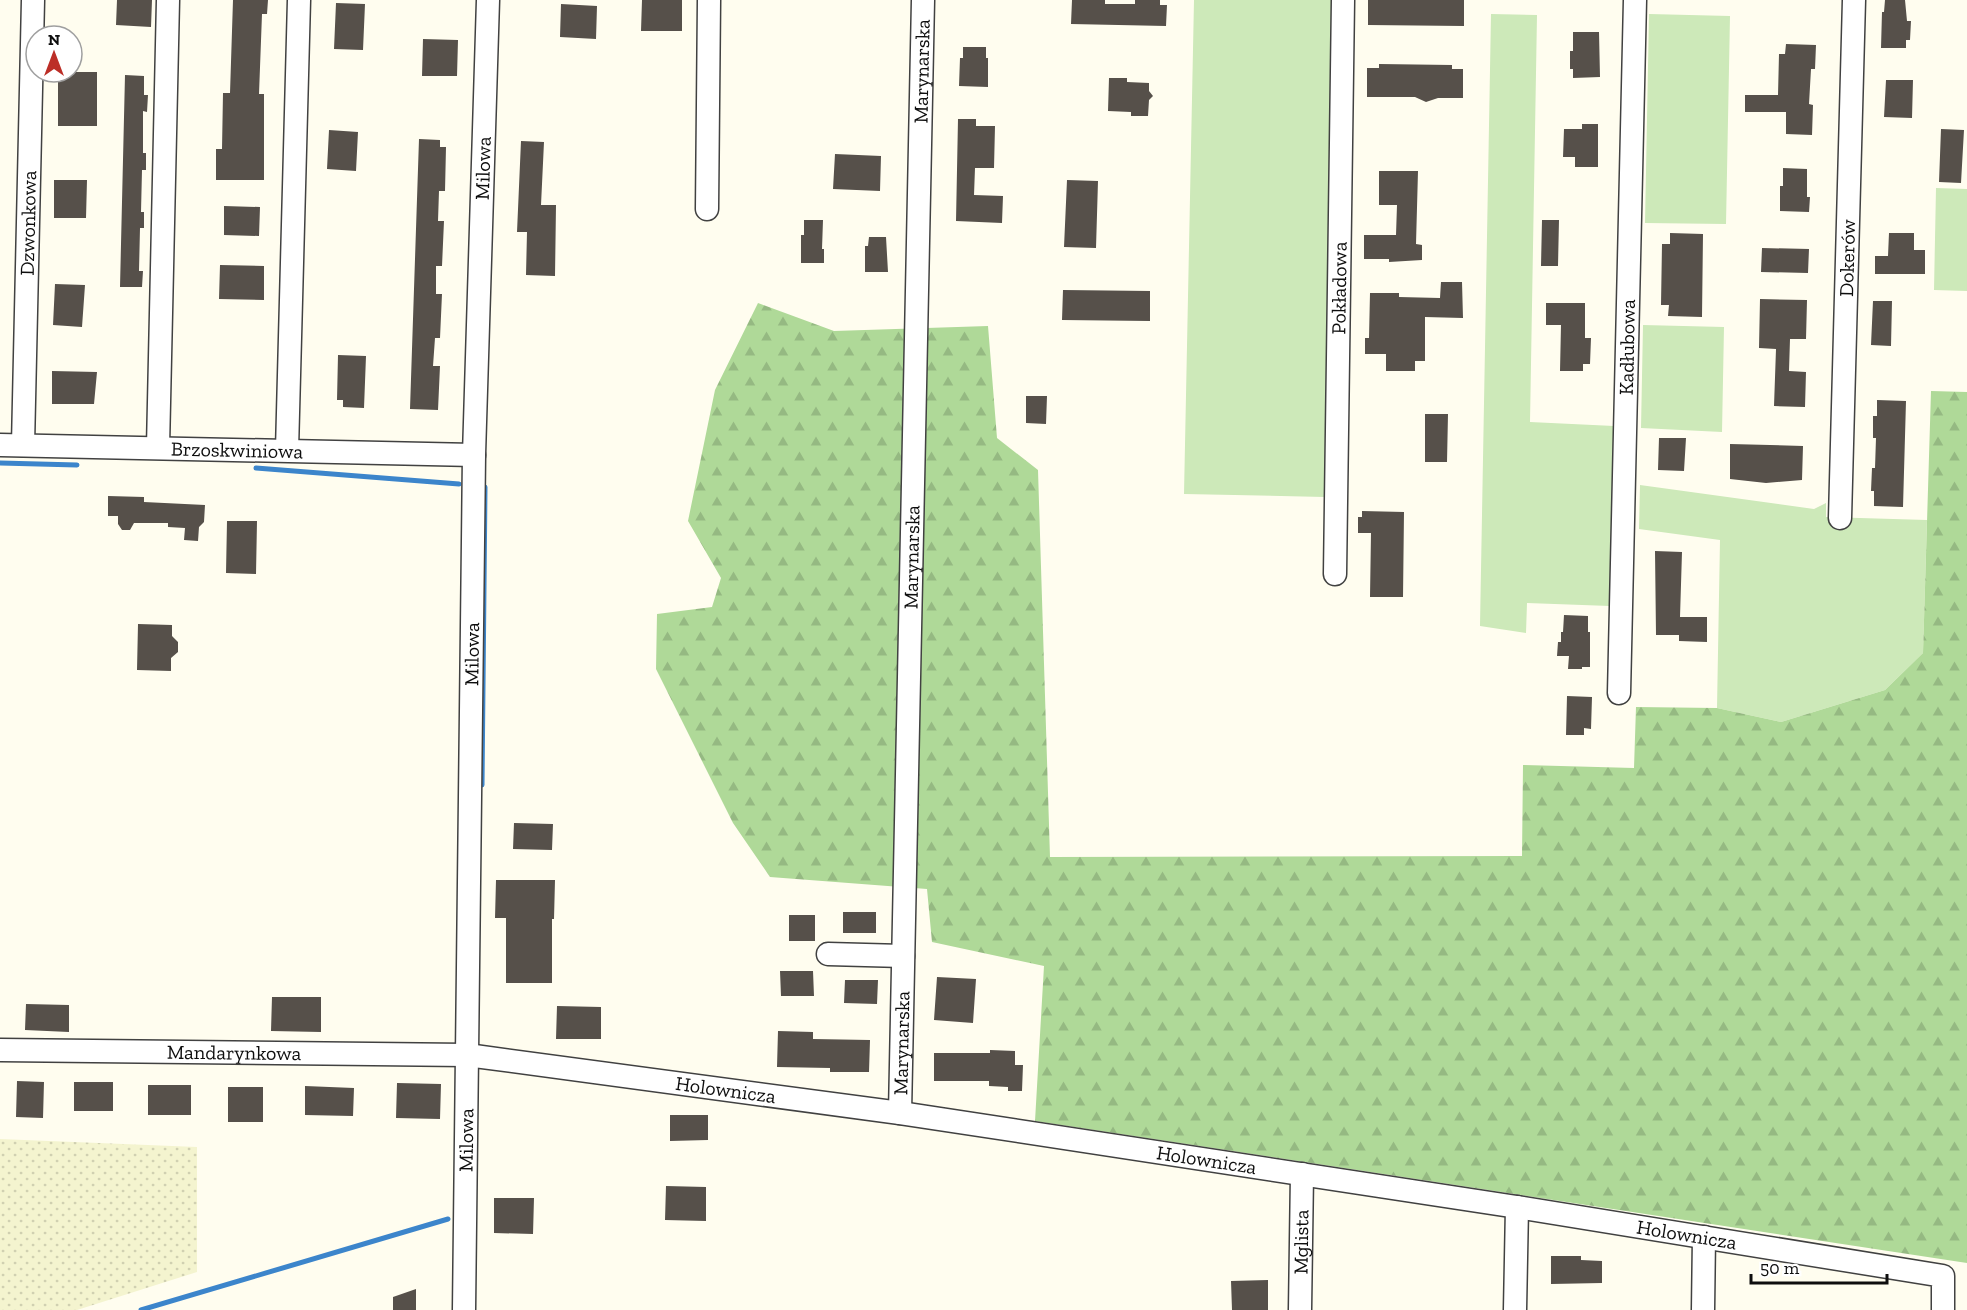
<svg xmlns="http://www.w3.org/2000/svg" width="1967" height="1310" viewBox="0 0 1967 1310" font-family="'Zilla Slab',serif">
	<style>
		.farmland { fill: url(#farmland-dots) }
		.grass { fill: #cde9b9 }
		.forest { fill: url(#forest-firs) }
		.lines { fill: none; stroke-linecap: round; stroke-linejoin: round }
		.stream { stroke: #3c85cb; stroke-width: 5 }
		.building { fill: #56504a }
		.minor-casing { stroke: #414141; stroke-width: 25 }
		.minor { stroke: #fff; stroke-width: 22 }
		.labels { text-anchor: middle; stroke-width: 6; stroke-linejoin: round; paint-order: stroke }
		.street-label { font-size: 20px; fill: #0e0e0e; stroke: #fff }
	</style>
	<defs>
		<pattern id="farmland-dots" width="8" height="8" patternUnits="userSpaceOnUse" patternTransform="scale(1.5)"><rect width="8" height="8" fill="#f4f4cf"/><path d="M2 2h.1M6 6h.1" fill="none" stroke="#d0d0b1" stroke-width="1.8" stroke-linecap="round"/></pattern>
		<pattern id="forest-firs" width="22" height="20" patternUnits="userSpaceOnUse" patternTransform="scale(1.5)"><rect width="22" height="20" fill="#afd998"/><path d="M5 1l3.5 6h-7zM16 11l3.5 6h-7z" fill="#95b982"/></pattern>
	</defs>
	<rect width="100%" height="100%" fill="#fffdef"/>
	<path class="farmland" d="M 0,1139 L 197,1147 L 197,1272 L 77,1310 L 0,1310 Z"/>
	<path class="grass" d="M 1194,0 L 1333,0 L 1325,497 L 1184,494 Z
		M 1491,14 L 1537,15 L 1530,422 L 1614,426 L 1610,606 L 1527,603 L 1526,633 L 1480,626 Z
		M 1649,14 L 1730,16 L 1726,224 L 1645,223 Z
		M 1936,188 L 1967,189 L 1967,291 L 1934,290 Z
		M 1643,325 L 1724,327 L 1722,432 L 1641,428 Z
		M 1640,485 L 1814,509 L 1826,503 L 1826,517 L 1927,520 L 1923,653 L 1885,690 L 1781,722 L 1717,708 L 1720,540 L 1639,529 Z"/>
	<path class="forest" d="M 758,303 L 834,331 L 988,326 L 997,438 L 1038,470 L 1050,857 L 1522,856 L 1523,765 L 1634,768 L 1636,707 L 1717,708 L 1781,722 L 1885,690 L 1923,653 L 1931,391 L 1967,392 L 1967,1263 L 1035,1121 L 1044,966 L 932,942 L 927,889 L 770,877 L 733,823 L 656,669 L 657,614 L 712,607 L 721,578 L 688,521 L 715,390 Z"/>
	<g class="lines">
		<path class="stream" d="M 0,463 L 77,465
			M 256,468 L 459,484
			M 482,785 L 485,487
			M 141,1310 L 448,1219"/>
	</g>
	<path class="building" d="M 117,0 L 152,0 L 151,27 L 116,25 Z
		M 233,0 L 268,0 L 267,14 L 262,14 L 259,94 L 264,94 L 264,180 L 216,180 L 216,149 L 222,149 L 223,93 L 230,93 Z
		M 642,0 L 682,0 L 682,31 L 641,31 Z
		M 1072,0 L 1105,0 L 1105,4 L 1135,4 L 1135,0 L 1160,0 L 1160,5 L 1167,5 L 1166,26 L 1071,24 Z
		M 1368,0 L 1464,0 L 1464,26 L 1368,25 Z
		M 1885,0 L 1905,0 L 1907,21 L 1911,21 L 1910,40 L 1906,40 L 1906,48 L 1881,48 L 1882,12 L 1884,12 Z
		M 336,3 L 365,4 L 363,50 L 334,49 Z
		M 561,4 L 597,6 L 596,39 L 560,37 Z
		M 1573,32 L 1599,32 L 1600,77 L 1573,78 L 1573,69 L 1570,69 L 1570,51 L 1573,51 Z
		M 423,39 L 458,40 L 457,76 L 422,76 Z
		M 1786,44 L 1816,45 L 1815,69 L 1811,69 L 1809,104 L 1813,105 L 1812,135 L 1786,134 L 1786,112 L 1745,112 L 1745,95 L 1778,95 L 1779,54 L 1785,54 Z
		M 963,47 L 986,47 L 986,58 L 988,58 L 988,87 L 959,86 L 960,58 L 963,58 Z
		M 1379,64 L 1452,65 L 1452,69 L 1463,69 L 1463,98 L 1438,98 L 1426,102 L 1415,97 L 1367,97 L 1367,68 L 1379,68 Z
		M 58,72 L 97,72 L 97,126 L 58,126 Z
		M 125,75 L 144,76 L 144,95 L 148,95 L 147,112 L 143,111 L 143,153 L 146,153 L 146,170 L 142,170 L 141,212 L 144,212 L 144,228 L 140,228 L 139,271 L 143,271 L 142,287 L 120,287 Z
		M 1109,78 L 1127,78 L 1127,82 L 1149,83 L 1149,91 L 1153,96 L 1149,100 L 1148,116 L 1131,116 L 1131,112 L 1108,111 Z
		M 1886,80 L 1913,80 L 1912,118 L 1884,117 Z
		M 958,119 L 976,119 L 976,126 L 995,126 L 994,168 L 975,168 L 974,195 L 1003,196 L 1002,223 L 956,221 Z
		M 1582,124 L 1598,124 L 1598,167 L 1575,167 L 1575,157 L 1563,157 L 1564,129 L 1582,129 Z
		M 1941,129 L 1964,130 L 1961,183 L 1939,182 Z
		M 329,130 L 358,132 L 356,171 L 327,169 Z
		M 419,139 L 440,140 L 440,147 L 446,147 L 445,191 L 439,191 L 438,221 L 444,221 L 442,266 L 436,266 L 436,294 L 442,294 L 440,338 L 435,338 L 433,366 L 440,366 L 438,410 L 410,409 Z
		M 521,141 L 544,142 L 541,205 L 556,205 L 555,276 L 526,275 L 527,232 L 517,232 Z
		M 835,154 L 881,156 L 880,191 L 833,189 Z
		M 1783,168 L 1807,169 L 1807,197 L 1810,197 L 1809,212 L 1780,211 L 1780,186 L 1783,186 Z
		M 1379,171 L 1418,171 L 1416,244 L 1422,245 L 1422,260 L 1389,262 L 1389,259 L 1364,259 L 1364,235 L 1396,235 L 1397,205 L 1379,205 Z
		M 54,180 L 87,180 L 86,218 L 54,218 Z
		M 1067,180 L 1098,181 L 1096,248 L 1064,247 Z
		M 224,206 L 260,207 L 259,236 L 224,235 Z
		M 804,220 L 823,220 L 822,249 L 824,249 L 824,263 L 801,263 L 801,235 L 804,235 Z
		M 1542,220 L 1559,220 L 1558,266 L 1541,266 Z
		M 1670,233 L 1703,234 L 1702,317 L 1668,316 L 1669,305 L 1661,305 L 1662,244 L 1670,244 Z
		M 1889,233 L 1914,233 L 1914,250 L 1925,250 L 1925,274 L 1875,274 L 1875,256 L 1888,256 Z
		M 869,237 L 886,237 L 888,272 L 865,272 L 865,246 L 868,246 Z
		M 1762,248 L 1809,249 L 1808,273 L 1761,272 Z
		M 220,265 L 264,266 L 264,300 L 219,299 Z
		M 1441,282 L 1462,282 L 1463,318 L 1425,317 L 1425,361 L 1415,361 L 1415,371 L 1386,371 L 1386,354 L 1365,354 L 1365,338 L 1369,338 L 1370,293 L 1399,293 L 1399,297 L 1440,298 Z
		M 55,284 L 85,285 L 82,327 L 53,325 Z
		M 1063,290 L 1150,291 L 1150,321 L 1062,320 Z
		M 1760,299 L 1807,300 L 1806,339 L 1790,339 L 1789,371 L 1806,372 L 1805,407 L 1774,406 L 1776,349 L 1759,348 Z
		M 1873,301 L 1892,301 L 1891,346 L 1871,345 Z
		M 1546,303 L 1585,303 L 1585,338 L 1591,338 L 1590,364 L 1583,364 L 1583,371 L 1560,371 L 1561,325 L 1546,325 Z
		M 338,355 L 366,356 L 364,408 L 343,407 L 343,400 L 337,400 Z
		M 52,371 L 97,372 L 94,404 L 52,404 Z
		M 1026,396 L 1047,396 L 1046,424 L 1026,423 Z
		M 1877,400 L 1906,401 L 1903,507 L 1874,506 L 1874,491 L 1871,491 L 1872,468 L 1875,468 L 1876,438 L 1873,438 L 1873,416 L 1877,416 Z
		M 1425,414 L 1448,414 L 1447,462 L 1425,462 Z
		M 1659,438 L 1686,438 L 1684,471 L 1658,470 Z
		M 1730,444 L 1803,446 L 1802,480 L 1766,483 L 1730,479 Z
		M 108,496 L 144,497 L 144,502 L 205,505 L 204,522 L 199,527 L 198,541 L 184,540 L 185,528 L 168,527 L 168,523 L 134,523 L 130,530 L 122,530 L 118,524 L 118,516 L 108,516 Z
		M 1362,511 L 1404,512 L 1403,597 L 1370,597 L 1371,533 L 1358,533 L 1358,517 L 1362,517 Z
		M 227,521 L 257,521 L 256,574 L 226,573 Z
		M 1655,551 L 1682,552 L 1680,617 L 1707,617 L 1707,642 L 1679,641 L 1679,635 L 1656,635 Z
		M 1564,615 L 1588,616 L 1588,632 L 1590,632 L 1590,667 L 1582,667 L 1582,669 L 1568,669 L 1569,656 L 1557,656 L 1558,642 L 1561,642 L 1561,632 L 1563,632 Z
		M 138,624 L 172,625 L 172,636 L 178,642 L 178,652 L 171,658 L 171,671 L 137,670 Z
		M 1567,696 L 1592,697 L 1591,729 L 1584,728 L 1584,735 L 1566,735 Z
		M 514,823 L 553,824 L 552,850 L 513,849 Z
		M 496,880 L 555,880 L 554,919 L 552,919 L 552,983 L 506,983 L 506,918 L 495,918 Z
		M 843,912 L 876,912 L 876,933 L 843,933 Z
		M 789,915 L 815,915 L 815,941 L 789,941 Z
		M 780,971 L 813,971 L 814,996 L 781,996 Z
		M 937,977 L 976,979 L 973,1023 L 934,1020 Z
		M 845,980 L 878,980 L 877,1004 L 844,1003 Z
		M 272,997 L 321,997 L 321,1032 L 271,1031 Z
		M 26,1004 L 69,1005 L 69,1032 L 25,1030 Z
		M 557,1006 L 601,1007 L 601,1039 L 556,1039 Z
		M 778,1031 L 813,1032 L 813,1039 L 870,1040 L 869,1072 L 830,1072 L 830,1068 L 777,1067 Z
		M 990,1050 L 1015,1051 L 1015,1065 L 1023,1065 L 1022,1091 L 1008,1091 L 1008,1087 L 989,1086 L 989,1081 L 934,1081 L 934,1053 L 990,1053 Z
		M 17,1081 L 44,1082 L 43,1118 L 16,1117 Z
		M 74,1082 L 113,1082 L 113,1111 L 74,1111 Z
		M 397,1083 L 441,1084 L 440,1119 L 396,1118 Z
		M 148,1085 L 191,1085 L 191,1115 L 148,1115 Z
		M 305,1086 L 354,1088 L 353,1116 L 305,1115 Z
		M 228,1087 L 263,1087 L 263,1122 L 228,1122 Z
		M 670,1115 L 708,1115 L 708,1140 L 670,1141 Z
		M 666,1186 L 706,1187 L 706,1221 L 665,1220 Z
		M 494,1198 L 534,1198 L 533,1234 L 494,1233 Z
		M 1551,1256 L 1581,1256 L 1581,1260 L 1602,1261 L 1602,1283 L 1551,1284 Z
		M 1268,1280 L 1268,1310 L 1232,1310 L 1231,1281 Z
		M 416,1289 L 416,1310 L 393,1310 L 393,1297 Z"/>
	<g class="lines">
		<defs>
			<g id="minor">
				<path d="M 707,209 L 709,0"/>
				<path id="s1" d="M 0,445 L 474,455"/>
				<path id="s2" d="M 23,445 L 33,0"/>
				<path d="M 158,447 L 168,0"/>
				<path d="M 287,450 L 299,0"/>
				<path id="s3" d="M 1840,518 L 1854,0"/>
				<path id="s4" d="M 1335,574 L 1343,0"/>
				<path id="s5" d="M 1619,693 L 1635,0"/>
				<path d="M 828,954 L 903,956"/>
				<path id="s6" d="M 0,1050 L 467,1055 L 900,1113 L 1517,1207 L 1943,1276 L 1943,1310"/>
				<path id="s7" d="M 900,1113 L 923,0"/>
				<path id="s8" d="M 464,1310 L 474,455 L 488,0"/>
				<path id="s9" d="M 1300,1310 L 1302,1174"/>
				<path d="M 1515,1310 L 1517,1207"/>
				<path d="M 1703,1310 L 1704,1237"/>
			</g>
		</defs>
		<use href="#minor" class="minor-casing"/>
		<use href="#minor" class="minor"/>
	</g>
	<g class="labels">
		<g class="street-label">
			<text dy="7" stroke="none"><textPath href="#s7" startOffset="1042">Marynarska</textPath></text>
			<text dy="7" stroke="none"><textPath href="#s8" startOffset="1142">Milowa</textPath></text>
			<text dy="7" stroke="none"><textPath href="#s2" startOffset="222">Dzwonkowa</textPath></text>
			<text dy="7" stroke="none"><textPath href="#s3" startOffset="260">Dokerów</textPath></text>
			<text dy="7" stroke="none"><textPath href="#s4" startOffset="286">Pokładowa</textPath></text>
			<text dy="7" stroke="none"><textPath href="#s5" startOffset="346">Kadłubowa</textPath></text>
			<text dy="7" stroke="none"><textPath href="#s1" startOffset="237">Brzoskwiniowa</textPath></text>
			<text dy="7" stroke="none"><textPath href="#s7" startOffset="556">Marynarska</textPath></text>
			<text dy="7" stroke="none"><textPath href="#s8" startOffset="656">Milowa</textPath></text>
			<text dy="7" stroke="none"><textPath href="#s7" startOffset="70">Marynarska</textPath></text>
			<text dy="7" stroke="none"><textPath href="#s6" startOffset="234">Mandarynkowa</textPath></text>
			<text dy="7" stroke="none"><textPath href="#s6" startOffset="728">Holownicza</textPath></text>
			<text dy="7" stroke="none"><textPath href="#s8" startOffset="170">Milowa</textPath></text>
			<text dy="7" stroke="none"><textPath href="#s6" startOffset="1214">Holownicza</textPath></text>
			<text dy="7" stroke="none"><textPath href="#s6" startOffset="1700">Holownicza</textPath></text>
			<text dy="7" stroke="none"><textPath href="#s9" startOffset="68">Mglista</textPath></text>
		</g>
	</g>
	<g transform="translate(54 54)"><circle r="28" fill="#ffffff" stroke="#9f9f9f" stroke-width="1.5"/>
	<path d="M0-4.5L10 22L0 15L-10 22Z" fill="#bc2e27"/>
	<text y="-9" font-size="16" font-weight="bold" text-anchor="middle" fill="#0e0e0e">N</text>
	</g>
	<path d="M1751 1274v9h136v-9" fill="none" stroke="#0e0e0e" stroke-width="3"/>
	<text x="1760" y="1274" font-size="18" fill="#0e0e0e" stroke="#ffffff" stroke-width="4.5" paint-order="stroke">50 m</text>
</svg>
